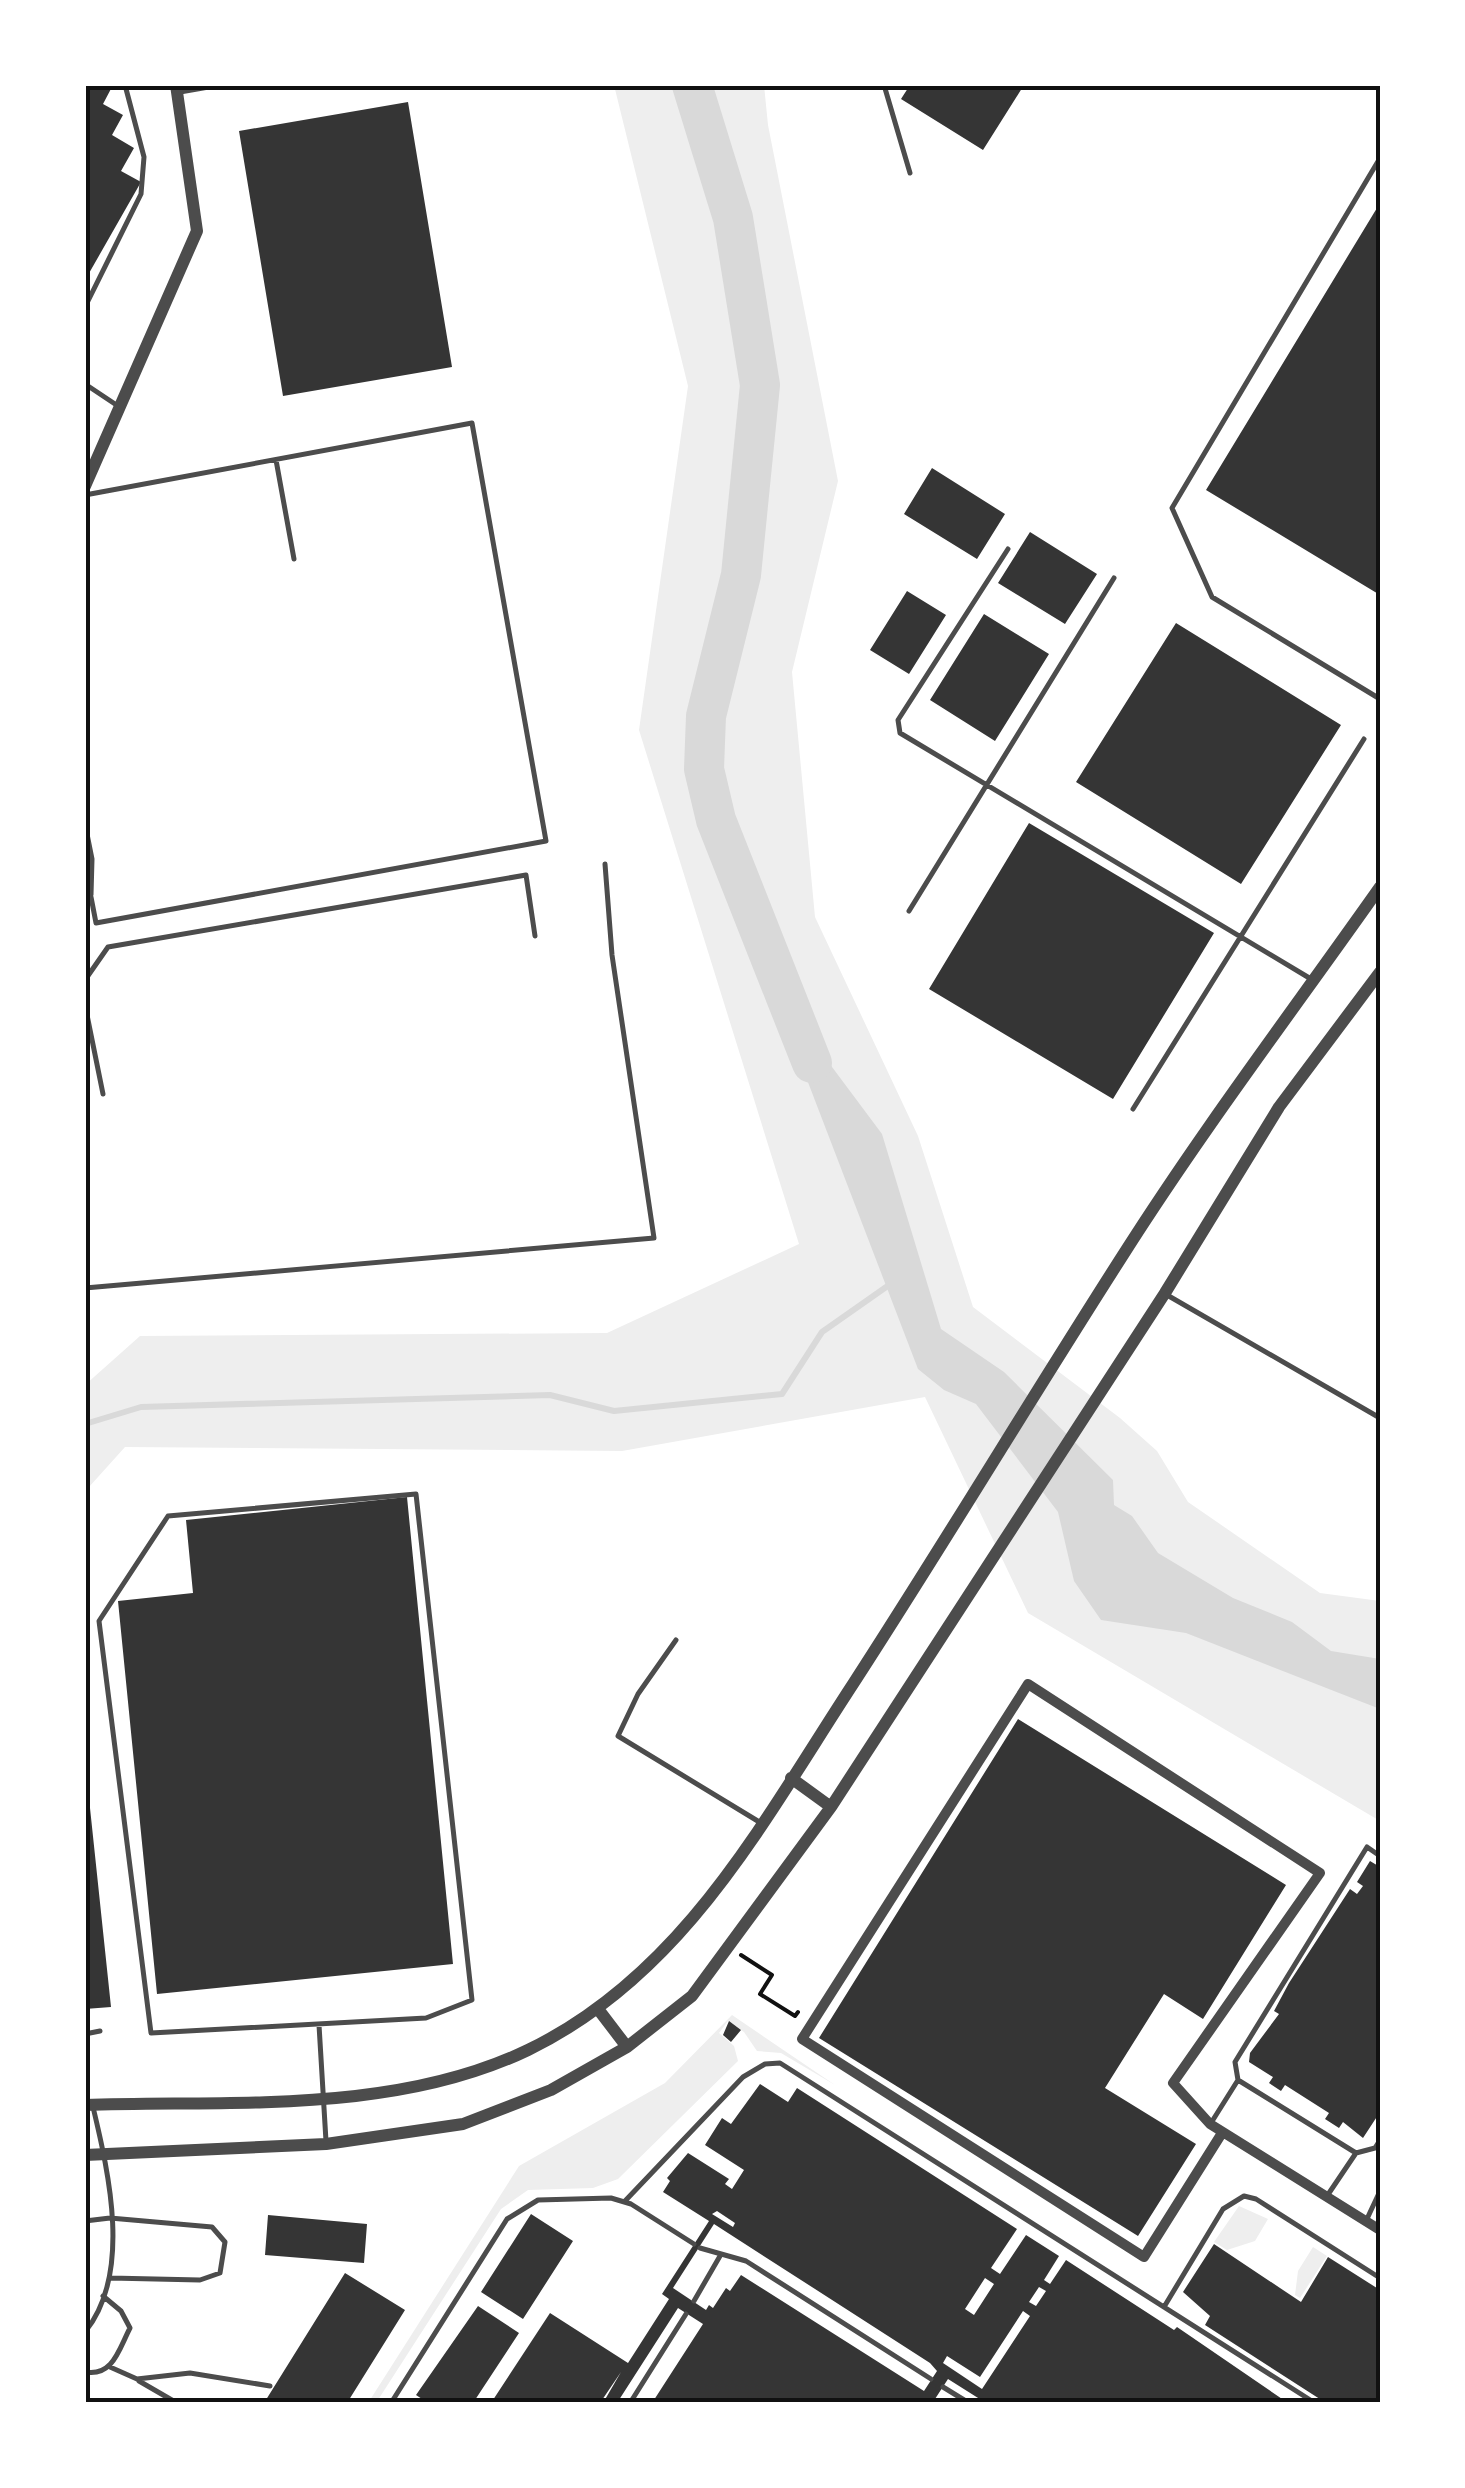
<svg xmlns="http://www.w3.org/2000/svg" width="1465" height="2488" viewBox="0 0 1465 2488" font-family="Roboto,sans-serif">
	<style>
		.green { fill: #eee }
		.water { fill: #d9d9d9 }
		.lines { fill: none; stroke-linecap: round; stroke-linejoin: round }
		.stream { stroke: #d9d9d9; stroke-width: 6 }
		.river { stroke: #d9d9d9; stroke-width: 40 }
		.building { fill: #353535; fill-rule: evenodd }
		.path { stroke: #111; stroke-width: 4 }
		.service { stroke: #4c4c4c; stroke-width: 5 }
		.minor { stroke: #4c4c4c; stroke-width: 10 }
		.tertiary { stroke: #4c4c4c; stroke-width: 12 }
		.neatline { fill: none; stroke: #111; stroke-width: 4 }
	</style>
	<rect width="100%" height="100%" fill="#fff"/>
	<path class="green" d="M 614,85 L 764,85 L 768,125 L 838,481 L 792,672 L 815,917 L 918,1136 L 973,1307 L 1120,1418 L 1157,1451 L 1188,1502 L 1320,1593 L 1380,1601 L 1380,1821 L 1028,1613 L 925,1397 L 622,1451 L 125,1447 L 89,1487 L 85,1502 L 85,1385 L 140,1336 L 607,1333 L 799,1244 L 639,730 L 688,386 Z
		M 732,2015 L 835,2085 L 781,2053 L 757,2051 L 744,2032 L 728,2021 L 719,2033 L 734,2046 L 738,2061 L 618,2179 L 593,2188 L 528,2190 L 501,2209 L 376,2403 L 368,2403 L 519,2166 L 665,2083 Z
		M 1239,2206 L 1268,2219 L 1255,2241 L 1227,2250 L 1214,2242 Z
		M 1313,2247 L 1327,2256 L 1300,2298 L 1295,2295 L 1298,2271 Z"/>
	<path class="water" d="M 791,1012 L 882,1134 L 941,1329 L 1004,1372 L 1113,1480 L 1114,1505 L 1132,1516 L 1158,1553 L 1233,1598 L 1292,1622 L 1331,1651 L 1380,1659 L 1380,1709 L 1186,1633 L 1101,1620 L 1074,1581 L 1058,1512 L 976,1404 L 944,1390 L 918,1369 L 801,1064 Z"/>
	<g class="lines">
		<path class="stream" d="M 85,1424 L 141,1407 L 550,1395 L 614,1411 L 782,1394 L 822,1332 L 889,1285"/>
		<path class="river" d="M 692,85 L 733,218 L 760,385 L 741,575 L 706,716 L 704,769 L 716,820 L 812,1063"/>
	</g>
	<path class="building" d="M 85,85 L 113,85 L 103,104 L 123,115 L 112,135 L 134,148 L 121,171 L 141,182 L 88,275 Z
		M 910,85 L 1024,85 L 983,150 L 901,99 Z
		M 408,102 L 452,367 L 283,396 L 239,131 Z
		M 1380,203 L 1380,595 L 1206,490 Z
		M 932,468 L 1005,514 L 977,559 L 904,514 Z
		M 1030,532 L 1097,574 L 1065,624 L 998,583 Z
		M 907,591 L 946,615 L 909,674 L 870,650 Z
		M 984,614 L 1049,654 L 995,741 L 930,700 Z
		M 1176,623 L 1341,725 L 1241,884 L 1076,782 Z
		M 1029,823 L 1214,933 L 1113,1099 L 929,989 Z
		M 407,1497 L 453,1964 L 157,1994 L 118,1601 L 193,1593 L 186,1520 Z
		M 1018,1719 L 1286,1885 L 1203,2019 L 1164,1994 L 1105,2088 L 1196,2144 L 1138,2236 L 819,2038 Z
		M 88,1789 L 111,2007 L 85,2009 L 85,1790 Z
		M 1370,1861 L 1380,1867 L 1380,2112 L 1363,2138 L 1343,2122 L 1339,2128 L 1325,2119 L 1329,2113 L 1285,2085 L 1281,2091 L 1269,2083 L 1273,2077 L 1249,2062 L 1250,2053 L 1279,2014 L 1274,2011 L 1289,1983 L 1350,1889 L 1357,1894 L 1363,1886 L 1357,1882 Z
		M 729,2021 L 741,2030 L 731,2042 L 723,2035 Z
		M 760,2084 L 788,2102 L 797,2088 L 1017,2229 L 991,2268 L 1000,2274 L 1026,2235 L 1059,2256 L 1044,2280 L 1050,2284 L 1066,2260 L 1174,2330 L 1177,2327 L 1288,2403 L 986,2403 L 948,2379 L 935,2399 L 942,2403 L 652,2403 L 703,2324 L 678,2308 L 617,2403 L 603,2403 L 621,2372 L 600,2403 L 491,2403 L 550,2313 L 628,2363 L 669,2299 L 662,2294 L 709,2221 L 663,2192 L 670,2181 L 667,2178 L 688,2153 L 729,2179 L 725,2184 L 732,2189 L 744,2170 L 705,2145 L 722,2118 L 731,2124 ZM 717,2211 L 735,2223 L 733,2227 L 712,2214 ZM 714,2224 L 930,2363 L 937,2371 L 924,2391 L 741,2275 L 730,2291 L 726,2288 L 713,2308 L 709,2305 L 706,2310 L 673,2288 ZM 985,2278 L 994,2284 L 974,2315 L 965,2309 ZM 1039,2287 L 1046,2291 L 1036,2306 L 1029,2302 ZM 1023,2311 L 1030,2316 L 982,2389 L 943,2363 L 947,2356 L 980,2377 Z
		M 531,2214 L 573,2241 L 523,2319 L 481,2292 Z
		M 268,2215 L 367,2224 L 364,2263 L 265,2255 Z
		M 1214,2244 L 1301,2302 L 1328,2257 L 1380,2290 L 1380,2403 L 1326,2403 L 1205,2325 L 1210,2316 L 1183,2292 Z
		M 345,2273 L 405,2310 L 347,2403 L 264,2403 Z
		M 478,2306 L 519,2333 L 473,2403 L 428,2403 L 416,2395 Z"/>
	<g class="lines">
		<path class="path" d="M 741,1955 L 772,1975 L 760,1994 L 795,2016 L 798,2012"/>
		<path class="service" d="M 884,85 L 910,173
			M 180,92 L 220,85
			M 1380,158 L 1172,508 L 1212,597 L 1380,699
			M 85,307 L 141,194 L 144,157 L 125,85
			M 85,384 L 118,406
			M 276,460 L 294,559
			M 85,495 L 472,423 L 546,841 L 96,923 L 91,897 L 85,898
			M 1008,549 L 898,720 L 900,733 L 1311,979
			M 85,824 L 92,859 L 91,895
			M 909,911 L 1114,578
			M 85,980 L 108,947 L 526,875 L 535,936
			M 85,1005 L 103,1094
			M 1133,1109 L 1364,739
			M 85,1288 L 654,1238 L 612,955 L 605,864
			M 1167,1295 L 1380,1418
			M 416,1494 L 472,2000 L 426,2018 L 151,2033 L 99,1621 L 168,1516 Z
			M 676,1640 L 638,1694 L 618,1736 L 761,1823
			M 319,2025 L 326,2141
			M 85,2034 L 100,2031
			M 1238,2080 L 1356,2153
			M 1211,2123 L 1238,2080 L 1235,2062 L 1367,1847 L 1380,1856
			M 1327,2196 L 1356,2153 L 1375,2148 L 1380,2140
			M 625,2201 L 743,2077 L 765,2064 L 780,2063 L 1315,2403
			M 85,2221 L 110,2218 L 212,2227 L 225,2242 L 220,2273 L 200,2280 L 110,2278
			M 1366,2221 L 1380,2191
			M 700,2248 L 746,2261 L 931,2379
			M 694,2301 L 720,2256
			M 1164,2307 L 1223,2209 L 1244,2196 L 1256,2199 L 1380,2278
			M 85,2332 C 132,2274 109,2174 93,2107
			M 110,2367 L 137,2379 L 190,2373 L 270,2386
			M 85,2372 C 113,2377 119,2349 130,2328 L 121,2311 L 103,2296
			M 139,2381 L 177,2403
			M 943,2387 L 969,2403
			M 391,2403 L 507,2219 L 538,2200 L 611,2198 L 631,2204 L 694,2244
			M 630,2403 L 686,2314"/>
		<path class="minor" d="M 1222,2133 L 1144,2257 L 802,2039 L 1028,1684 L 1320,1873 L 1173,2083 L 1210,2124 L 1380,2230"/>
		<path class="tertiary" d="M 85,486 L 197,231 L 176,85
			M 791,1778 L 831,1807
			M 598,2009 L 627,2047
			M 85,2105 C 230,2100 393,2115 528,2050 C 683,1975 762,1823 853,1684 C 945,1542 1032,1397 1123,1255 C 1203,1129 1294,1009 1380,887
			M 85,2155 L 326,2144 L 463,2124 L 551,2090 L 627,2047 L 692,1996 L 831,1807 L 1165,1293 L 1279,1107 L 1380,972"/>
	</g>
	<rect width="1465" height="2488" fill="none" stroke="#ffffff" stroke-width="175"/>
	<rect x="88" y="88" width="1290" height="2312" class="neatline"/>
</svg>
